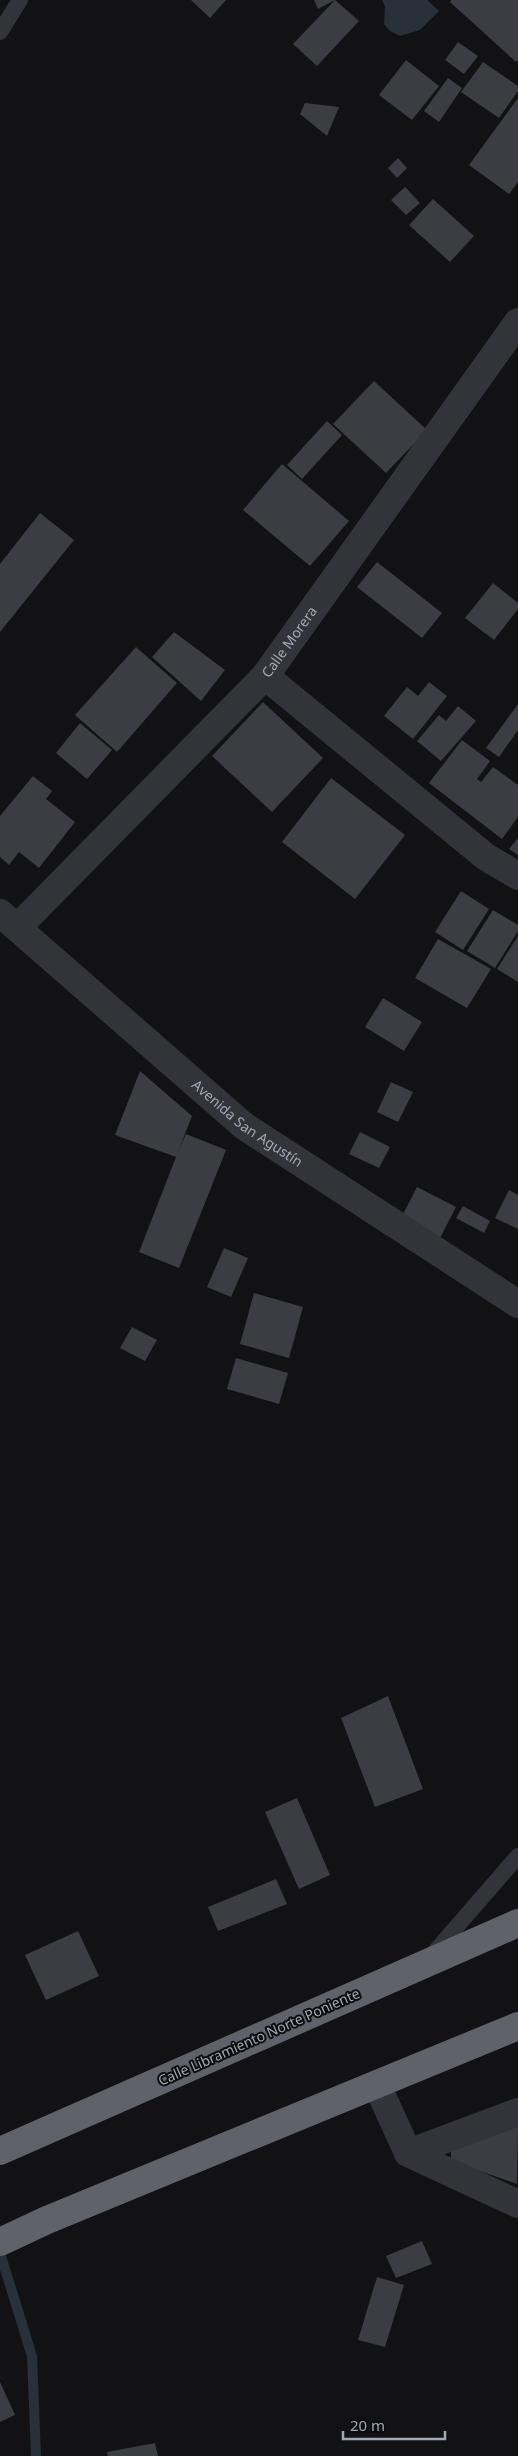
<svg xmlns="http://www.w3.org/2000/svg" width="518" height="2456" viewBox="0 0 518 2456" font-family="'Noto Sans',sans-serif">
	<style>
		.water { fill: #283139 }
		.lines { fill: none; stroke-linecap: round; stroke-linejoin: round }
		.stream { stroke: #283139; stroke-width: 10 }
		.building { fill: #3c3d42 }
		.lane { stroke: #333439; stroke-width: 16 }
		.street { stroke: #333439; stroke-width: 28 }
		.highway { stroke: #5f626b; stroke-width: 28 }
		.labels { text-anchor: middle; stroke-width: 4; stroke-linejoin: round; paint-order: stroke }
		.street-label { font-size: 14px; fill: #a3a8b6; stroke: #0d0d0f }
	</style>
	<rect width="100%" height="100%" fill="#121214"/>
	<path class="water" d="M 382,0 L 427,0 L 439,11 L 420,30 L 400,36 L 390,31 L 384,24 L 385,6 Z"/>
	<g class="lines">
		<path class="stream" d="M 0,2253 L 32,2356 L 36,2456"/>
	</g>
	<path class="building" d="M 191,0 L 226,0 L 210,18 Z
		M 314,0 L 335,0 L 318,9 Z
		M 335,0 L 359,21 L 317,66 L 293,44 Z
		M 451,0 L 518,0 L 518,60 L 516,62 L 450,2 Z
		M 458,42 L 478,56 L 464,74 L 445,60 Z
		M 406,60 L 439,86 L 412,120 L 379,95 Z
		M 483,62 L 518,86 L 518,91 L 499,118 L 461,92 Z
		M 448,78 L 462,88 L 439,122 L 424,111 Z
		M 518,98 L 518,182 L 509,194 L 469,165 Z
		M 305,103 L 339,107 L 327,136 L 300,114 Z
		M 398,158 L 407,168 L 397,178 L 388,168 Z
		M 405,187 L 420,203 L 406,215 L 391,200 Z
		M 433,199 L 474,236 L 450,262 L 409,225 Z
		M 374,381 L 427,430 L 386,473 L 333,424 Z
		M 327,421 L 342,435 L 302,479 L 287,465 Z
		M 282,464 L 349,521 L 310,566 L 243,510 Z
		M 40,513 L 74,540 L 0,632 L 0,564 Z
		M 377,562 L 442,613 L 422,638 L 357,587 Z
		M 493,583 L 518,603 L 518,609 L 494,640 L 465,618 Z
		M 174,632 L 225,670 L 201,701 L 152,657 Z
		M 136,647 L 177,683 L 117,752 L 75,715 Z
		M 429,682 L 447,696 L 413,739 L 384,716 L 407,687 L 418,696 Z
		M 263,702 L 323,758 L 272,812 L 212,756 Z
		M 518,704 L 518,730 L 499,757 L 486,748 Z
		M 458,706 L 476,721 L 441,761 L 417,741 L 439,715 L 446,721 Z
		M 80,723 L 112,750 L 87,779 L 56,753 Z
		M 462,740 L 490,761 L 477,779 L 481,782 L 493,767 L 518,785 L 518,817 L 502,839 L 429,783 Z
		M 33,776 L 52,791 L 46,799 L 75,822 L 39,868 L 19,852 L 9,865 L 0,857 L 0,816 Z
		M 331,778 L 405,835 L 355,899 L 282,842 Z
		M 518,838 L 518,855 L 509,849 Z
		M 461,891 L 489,909 L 463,950 L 435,932 Z
		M 493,910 L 518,925 L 518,931 L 495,968 L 467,951 Z
		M 518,936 L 518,982 L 497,969 Z
		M 438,939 L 491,969 L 467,1008 L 415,978 Z
		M 383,998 L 422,1022 L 404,1051 L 365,1027 Z
		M 140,1071 L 192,1116 L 178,1152 L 186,1134 L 226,1150 L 179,1268 L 139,1252 L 176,1157 L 115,1135 Z
		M 391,1082 L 413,1092 L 398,1122 L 377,1112 Z
		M 360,1132 L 390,1147 L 379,1168 L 349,1154 Z
		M 417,1187 L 456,1207 L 439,1240 L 400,1220 Z
		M 509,1190 L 518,1195 L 518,1229 L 495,1218 Z
		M 463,1206 L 490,1221 L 484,1233 L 456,1218 Z
		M 224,1248 L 248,1258 L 231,1297 L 207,1287 Z
		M 254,1293 L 303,1307 L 289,1358 L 240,1344 Z
		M 132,1327 L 157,1340 L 145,1361 L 120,1348 Z
		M 236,1358 L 288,1373 L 279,1404 L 227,1389 Z
		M 388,1696 L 423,1789 L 375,1807 L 341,1718 Z
		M 297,1798 L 330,1875 L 299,1889 L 265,1812 Z
		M 276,1879 L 287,1904 L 218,1931 L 208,1907 Z
		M 78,1931 L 99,1976 L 46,2000 L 25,1955 Z
		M 518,2124 L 517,2184 L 451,2161 L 451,2149 Z
		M 422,2241 L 432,2264 L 396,2278 L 386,2256 Z
		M 377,2277 L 404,2285 L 385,2347 L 358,2340 Z
		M 0,2382 L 15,2415 L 0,2422 Z
		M 155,2443 L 158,2456 L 108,2456 L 107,2452 Z"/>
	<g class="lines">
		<path class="lane" d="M 0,32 L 20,0
			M 432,1955 L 518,1856"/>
		<g class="street">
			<path d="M 265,676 L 486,857 L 518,876"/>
			<path id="s1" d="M 0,913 L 244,1126 L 518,1304"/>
			<path id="s2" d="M 18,927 L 265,676 L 518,322"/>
			<path d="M 377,2085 L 408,2153 L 518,2204"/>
			<path d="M 408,2153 L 518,2112"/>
		</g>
		<path class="highway" d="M 0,2151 L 518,1923
			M 0,2242 L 47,2220 L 518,2026"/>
	</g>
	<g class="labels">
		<g class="street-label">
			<text dy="5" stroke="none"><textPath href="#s2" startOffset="394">Calle Morera</textPath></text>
			<text dy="5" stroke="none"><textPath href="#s1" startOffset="325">Avenida San Agustín</textPath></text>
			<text transform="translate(259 2037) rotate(-24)" y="5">Calle Libramiento Norte Poniente</text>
		</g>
	</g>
	<path d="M343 2431v8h102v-8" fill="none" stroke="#a3a8b6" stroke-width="2.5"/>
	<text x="350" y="2431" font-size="15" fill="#a3a8b6" stroke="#0d0d0f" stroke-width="4" paint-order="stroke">20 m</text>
</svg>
